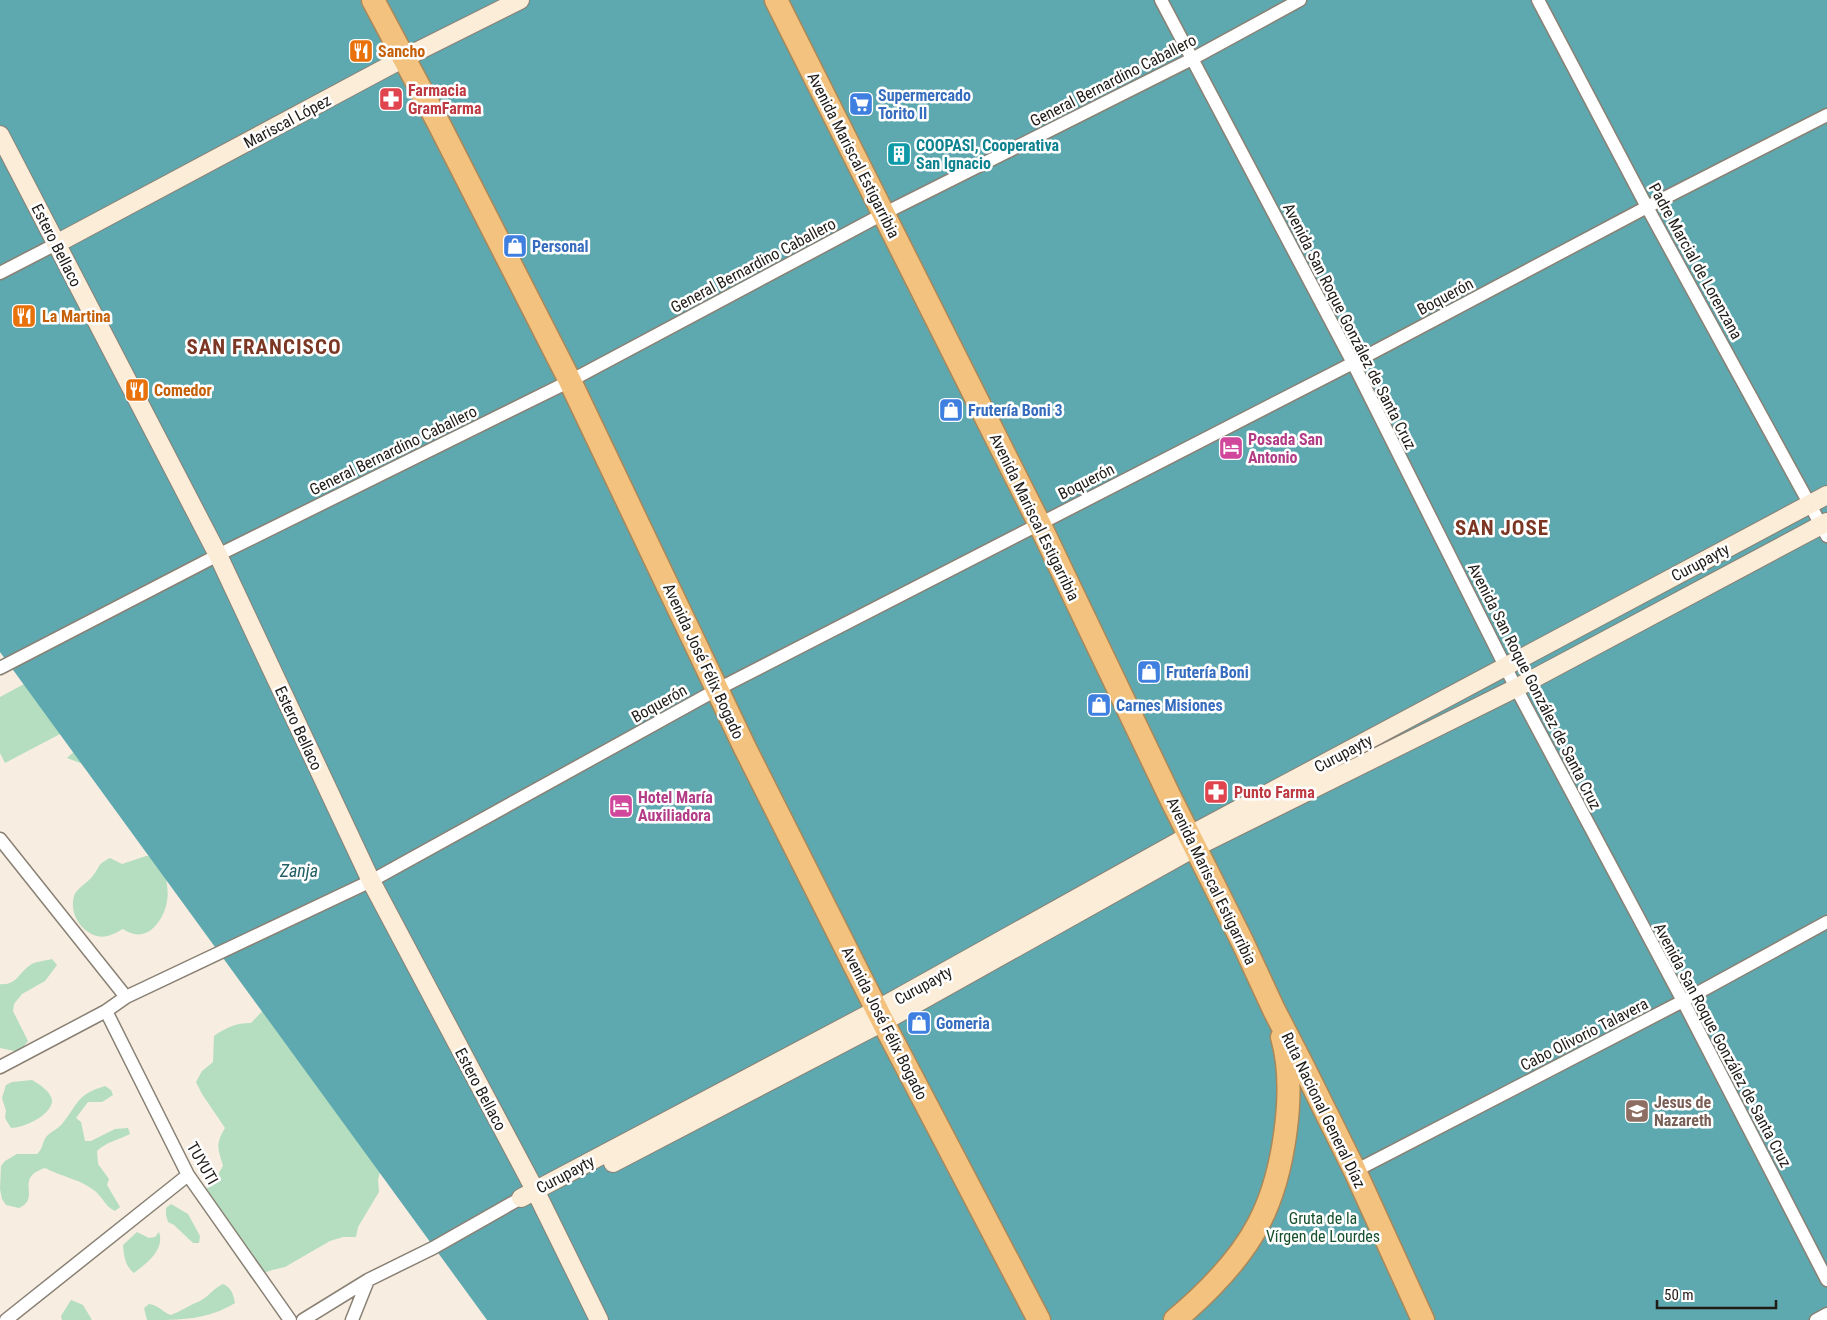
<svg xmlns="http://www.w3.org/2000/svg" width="1827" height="1320" viewBox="0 0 1827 1320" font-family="'Roboto Condensed',sans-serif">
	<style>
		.green { fill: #b4debf }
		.water { fill: #5ea8af }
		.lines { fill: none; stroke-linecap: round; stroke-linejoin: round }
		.street-casing { stroke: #8a8175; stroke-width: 15 }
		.secondary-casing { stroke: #8a8175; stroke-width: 20 }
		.highway-casing { stroke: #a9885a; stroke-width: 25 }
		.street { stroke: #fff; stroke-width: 12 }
		.secondary { stroke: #fbedd8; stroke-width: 18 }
		.highway { stroke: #f3c27e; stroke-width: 22 }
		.labels { text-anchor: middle; stroke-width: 5; stroke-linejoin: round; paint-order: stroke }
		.food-label { font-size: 16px; font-weight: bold; fill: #c56008; stroke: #fff; text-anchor: start }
		.street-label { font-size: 16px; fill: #1f1b17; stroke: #fff }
		.health-label { font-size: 16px; font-weight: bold; fill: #be3a42; stroke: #fff; text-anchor: start }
		.shop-label { font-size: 16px; font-weight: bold; fill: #366cbe; stroke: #fff; text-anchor: start }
		.culture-label { font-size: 16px; font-weight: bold; fill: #0d838f; stroke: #fff; text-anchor: start }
		.hotel-label { font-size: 16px; font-weight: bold; fill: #b23c85; stroke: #fff; text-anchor: start }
		.education-label { font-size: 16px; font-weight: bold; fill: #785e54; stroke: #fff; text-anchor: start }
		.park-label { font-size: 16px; fill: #154f2c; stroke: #fff }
		.water-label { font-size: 18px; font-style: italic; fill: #215f65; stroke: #fff }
		.district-label { font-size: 21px; font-weight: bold; letter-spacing: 1px; fill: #7b3723; stroke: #fff }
	</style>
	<rect width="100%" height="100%" fill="#f7ede0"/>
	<path class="green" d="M 118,639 L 142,650 L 160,685 L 161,697 L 157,709 L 165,720 L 177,716 L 188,708 L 201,709 L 197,720 L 188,728 L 189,740 C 196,746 202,750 209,755 C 219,763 226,773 236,780 C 253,774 267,768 285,769 L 293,793 L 274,811 L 267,836 L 261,847 C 263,861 261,870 255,883 L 243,888 L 231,884 L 220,877 L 213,867 L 200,862 L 188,861 L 175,865 L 166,873 C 166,882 169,892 167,901 C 165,916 152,938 134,934 C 130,933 126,931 123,929 C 116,933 105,939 97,936 C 81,932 69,913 74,896 C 76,889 87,883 92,877 C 101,866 96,865 110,858 L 122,864 L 146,856 L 158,857 L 172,854 L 174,827 L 163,803 L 154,793 L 143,787 L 118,755 L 105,755 L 94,761 L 80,763 L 67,758 L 77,749 L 77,735 L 87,695 L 77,675 C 89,658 98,648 118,639 Z
		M 50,670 L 79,724 L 5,763 L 0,753 L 0,697 Z
		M 52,959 L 57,965 L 45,981 L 22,994 L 14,1004 L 13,1011 L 28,1041 L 19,1052 L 0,1048 L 0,984 C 16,986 19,973 29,966 C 35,961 45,961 52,959 Z
		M 269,1004 L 381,1168 L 378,1180 L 379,1192 L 358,1227 L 356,1237 L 343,1237 L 330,1241 L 285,1267 L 272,1270 L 251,1278 L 213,1222 L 200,1198 C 207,1186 217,1178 223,1166 C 218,1148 215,1145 225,1128 L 202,1094 L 196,1082 L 202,1071 L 213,1062 L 214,1036 C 227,1027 236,1023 251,1023 Z
		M 32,1080 C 39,1084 53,1093 52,1102 C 50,1116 23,1128 11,1128 L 5,1118 L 6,1111 L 2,1098 L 6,1085 L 12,1082 Z
		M 105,1086 L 111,1090 L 113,1095 L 102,1102 L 88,1102 L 76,1118 L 81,1122 L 85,1141 L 91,1141 L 115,1129 L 128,1128 L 130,1134 C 118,1140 106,1142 97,1151 L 98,1164 L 109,1179 L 107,1185 L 120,1207 L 115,1211 C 106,1207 103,1198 95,1191 C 80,1179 62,1177 45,1168 C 13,1178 42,1198 19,1208 L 6,1205 L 2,1199 L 0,1189 L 1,1166 L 5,1161 L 17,1154 L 37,1154 C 43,1149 42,1143 46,1137 C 50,1132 58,1129 62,1124 C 79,1103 76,1095 105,1086 Z
		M 171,1204 L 188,1214 L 200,1236 L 199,1243 L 193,1243 L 174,1225 L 168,1222 L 166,1215 L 166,1208 Z
		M 137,1232 L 149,1238 L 155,1237 L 159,1232 C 165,1250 147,1263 134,1273 C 125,1266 124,1256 123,1245 Z
		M 223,1284 C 232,1288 233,1294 235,1303 C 207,1320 181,1320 147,1320 L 144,1308 L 149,1304 C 159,1305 162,1312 171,1315 C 181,1311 190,1305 200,1301 C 208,1297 214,1288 223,1284 Z
		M 71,1300 L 83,1305 L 92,1320 L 62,1320 L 61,1316 Z"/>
	<path class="water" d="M 0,0 L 1827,0 L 1827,1320 L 487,1320 L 0,652 Z"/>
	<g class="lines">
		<defs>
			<path id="street" d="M 1161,0 L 1353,363 L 1516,688 L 1683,1001 L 1827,1280
				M 1538,0 L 1647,207 L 1827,536
				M 0,273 L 56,244
				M 0,668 L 218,555 L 570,381 L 883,214 L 1192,59 L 1300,0
				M 0,839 L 126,997
				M 106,1011 L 188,1175 L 290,1320
				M 0,1067 L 106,1011 L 126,997 L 371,881 L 718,689 L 1353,363 L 1647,207 L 1827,115
				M 1355,1171 L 1683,1001 L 1827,922
				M 6,1320 L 188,1175
				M 303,1320 L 368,1280 L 433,1248 L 521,1198
				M 352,1320 L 368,1280
				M 1816,1320 L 1827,1314"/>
			<path id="secondary" d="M 0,135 L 218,555 L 371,881 L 535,1190 L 599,1320
				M 56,244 L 404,58 L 520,0
				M 613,1163 L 883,1022 L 1196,847 L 1516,688 L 1827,522
				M 521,1198 L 878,1009 L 1190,835 L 1827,495"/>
			<path id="highway" d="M 373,0 L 438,122 L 570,381 L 745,748 L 883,1022 L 1039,1320
				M 776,0 L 1039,523 L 1169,795 L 1243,943 L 1274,1010 L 1302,1064 L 1355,1171 L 1423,1320
				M 1175,1320 C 1207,1293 1240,1260 1259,1223 C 1284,1175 1297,1089 1282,1037"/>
		</defs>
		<use href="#street" class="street-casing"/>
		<use href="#secondary" class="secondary-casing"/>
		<use href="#highway" class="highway-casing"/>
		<use href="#street" class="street"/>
		<use href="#secondary" class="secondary"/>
		<use href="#highway" class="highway"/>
	</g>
	<defs>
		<symbol id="restaurant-square" viewBox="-11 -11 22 22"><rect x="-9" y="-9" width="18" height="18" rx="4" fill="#e8710a" stroke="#fff"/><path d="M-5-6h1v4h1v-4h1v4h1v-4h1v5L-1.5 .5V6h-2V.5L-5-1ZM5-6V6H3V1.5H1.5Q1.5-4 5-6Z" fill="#fff"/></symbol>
		<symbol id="pharmacy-square" viewBox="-11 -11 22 22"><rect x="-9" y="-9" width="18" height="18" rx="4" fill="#e0444e" stroke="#fff"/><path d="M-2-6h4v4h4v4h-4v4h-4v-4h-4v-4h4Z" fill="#fff"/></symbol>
		<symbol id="supermarket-square" viewBox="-11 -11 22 22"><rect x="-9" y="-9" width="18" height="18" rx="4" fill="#3f7fe0" stroke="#fff"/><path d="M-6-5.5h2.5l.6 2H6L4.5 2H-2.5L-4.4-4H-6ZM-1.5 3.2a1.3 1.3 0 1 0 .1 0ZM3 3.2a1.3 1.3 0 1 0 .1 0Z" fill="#fff"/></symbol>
		<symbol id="building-square" viewBox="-11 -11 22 22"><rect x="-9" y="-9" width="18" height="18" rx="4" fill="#0f9aa8" stroke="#fff"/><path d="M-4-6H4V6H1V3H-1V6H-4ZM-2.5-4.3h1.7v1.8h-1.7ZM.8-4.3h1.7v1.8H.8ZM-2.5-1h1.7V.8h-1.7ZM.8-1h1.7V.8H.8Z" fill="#fff"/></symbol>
		<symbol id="shop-square" viewBox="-11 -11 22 22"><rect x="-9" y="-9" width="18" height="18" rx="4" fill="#3f7fe0" stroke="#fff"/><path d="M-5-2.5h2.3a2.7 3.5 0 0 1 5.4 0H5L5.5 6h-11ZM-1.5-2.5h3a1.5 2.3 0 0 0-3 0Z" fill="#fff"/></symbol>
		<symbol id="hotel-square" viewBox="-11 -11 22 22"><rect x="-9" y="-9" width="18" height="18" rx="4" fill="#d1479c" stroke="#fff"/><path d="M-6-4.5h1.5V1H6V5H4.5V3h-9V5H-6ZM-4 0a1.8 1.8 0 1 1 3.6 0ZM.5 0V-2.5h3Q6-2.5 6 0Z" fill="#fff"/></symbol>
		<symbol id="school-square" viewBox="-11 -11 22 22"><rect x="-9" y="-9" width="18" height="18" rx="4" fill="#8d6e63" stroke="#fff"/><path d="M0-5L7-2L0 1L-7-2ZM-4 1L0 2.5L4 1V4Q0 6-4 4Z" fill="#fff"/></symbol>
	</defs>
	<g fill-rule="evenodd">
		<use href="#restaurant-square" x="347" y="37" width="28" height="28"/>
		<use href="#pharmacy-square" x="377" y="85" width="28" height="28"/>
		<use href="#supermarket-square" x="847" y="90" width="28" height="28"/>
		<use href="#building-square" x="885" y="140" width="28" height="28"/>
		<use href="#shop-square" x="501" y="232" width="28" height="28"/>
		<use href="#restaurant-square" x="10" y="302" width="28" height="28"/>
		<use href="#restaurant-square" x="123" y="376" width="28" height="28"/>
		<use href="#shop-square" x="937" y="396" width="28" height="28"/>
		<use href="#hotel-square" x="1217" y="434" width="28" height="28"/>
		<use href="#shop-square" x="1135" y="658" width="28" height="28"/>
		<use href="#shop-square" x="1085" y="691" width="28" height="28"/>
		<use href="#pharmacy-square" x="1202" y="778" width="28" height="28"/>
		<use href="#hotel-square" x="607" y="792" width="28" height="28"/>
		<use href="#shop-square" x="905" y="1009" width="28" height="28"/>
		<use href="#school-square" x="1623" y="1097" width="28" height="28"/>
	</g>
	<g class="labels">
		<g class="food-label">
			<text x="378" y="57">Sancho</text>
			<text x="42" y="322">La Martina</text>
			<text x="154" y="396">Comedor</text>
		</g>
		<g class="street-label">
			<text transform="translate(1113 80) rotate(-27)" y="6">General Bernardino Caballero</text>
			<text transform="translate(287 121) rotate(-28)" y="6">Mariscal López</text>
			<text transform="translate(854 155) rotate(63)" y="6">Avenida Mariscal Estigarribia</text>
			<text transform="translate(57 245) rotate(63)" y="6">Estero Bellaco</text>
			<text transform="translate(1696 261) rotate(61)" y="6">Padre Marcial de Lorenzana</text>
			<text transform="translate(753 265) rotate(-28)" y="6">General Bernardino Caballero</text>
			<text transform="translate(1445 296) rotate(-28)" y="6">Boquerón</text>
			<text transform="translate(1350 326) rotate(63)" y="6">Avenida San Roque González de Santa Cruz</text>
			<text transform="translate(393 450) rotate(-26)" y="6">General Bernardino Caballero</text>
			<text transform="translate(1086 481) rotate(-27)" y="6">Boquerón</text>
			<text transform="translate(1035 517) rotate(64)" y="6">Avenida Mariscal Estigarribia</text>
			<text transform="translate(1700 562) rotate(-28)" y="6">Curupayty</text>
			<text transform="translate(704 661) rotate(65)" y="6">Avenida José Félix Bogado</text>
			<text transform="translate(1535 686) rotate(63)" y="6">Avenida San Roque González de Santa Cruz</text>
			<text transform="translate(659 703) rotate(-29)" y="6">Boquerón</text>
			<text transform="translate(299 728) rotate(65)" y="6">Estero Bellaco</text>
			<text transform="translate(1343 753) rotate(-28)" y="6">Curupayty</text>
			<text transform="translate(1212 881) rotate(64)" y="6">Avenida Mariscal Estigarribia</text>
			<text transform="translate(923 985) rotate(-29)" y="6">Curupayty</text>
			<text transform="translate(885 1023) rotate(63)" y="6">Avenida José Félix Bogado</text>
			<text transform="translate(1584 1034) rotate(-27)" y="6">Cabo Olivorio Talavera</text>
			<text transform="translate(1723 1045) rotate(62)" y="6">Avenida San Roque González de Santa Cruz</text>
			<text transform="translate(481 1089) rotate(62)" y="6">Estero Bellaco</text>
			<text transform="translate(1324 1110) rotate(64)" y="6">Ruta Nacional General Díaz</text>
			<text transform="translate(203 1163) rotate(60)" y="6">TUYUTI</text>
			<text transform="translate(565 1174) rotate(-28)" y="6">Curupayty</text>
		</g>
		<g class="health-label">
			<text x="408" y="96">Farmacia<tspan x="408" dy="18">GramFarma</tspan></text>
			<text x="1234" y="798">Punto Farma</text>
		</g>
		<g class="shop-label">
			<text x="878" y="101">Supermercado<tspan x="878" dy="18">Torito II</tspan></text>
			<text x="532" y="252">Personal</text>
			<text x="968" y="416">Frutería Boni 3</text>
			<text x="1166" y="678">Frutería Boni</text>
			<text x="1116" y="711">Carnes Misiones</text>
			<text x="936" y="1029">Gomeria</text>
		</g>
		<g class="culture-label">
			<text x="916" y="151">COOPASI, Cooperativa<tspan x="916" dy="18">San Ignacio</tspan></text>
		</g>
		<g class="hotel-label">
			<text x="1248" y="445">Posada San<tspan x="1248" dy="18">Antonio</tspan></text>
			<text x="638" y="803">Hotel María<tspan x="638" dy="18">Auxiliadora</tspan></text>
		</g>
		<g class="education-label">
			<text x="1654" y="1108">Jesus de<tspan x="1654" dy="18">Nazareth</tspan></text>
		</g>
		<g class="park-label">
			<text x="1323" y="1224">Gruta de la<tspan x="1323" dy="18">Vírgen de Lourdes</tspan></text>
		</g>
		<g class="water-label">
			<text x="299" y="877">Zanja</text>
		</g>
		<g class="district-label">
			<text x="264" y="354">SAN FRANCISCO</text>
			<text x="1502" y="535">SAN JOSE</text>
		</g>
	</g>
	<path d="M1657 1300v8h119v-8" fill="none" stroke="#1f1b17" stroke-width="2.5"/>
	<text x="1664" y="1300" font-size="15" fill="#1f1b17" stroke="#ffffff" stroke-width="4" paint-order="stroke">50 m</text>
</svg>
